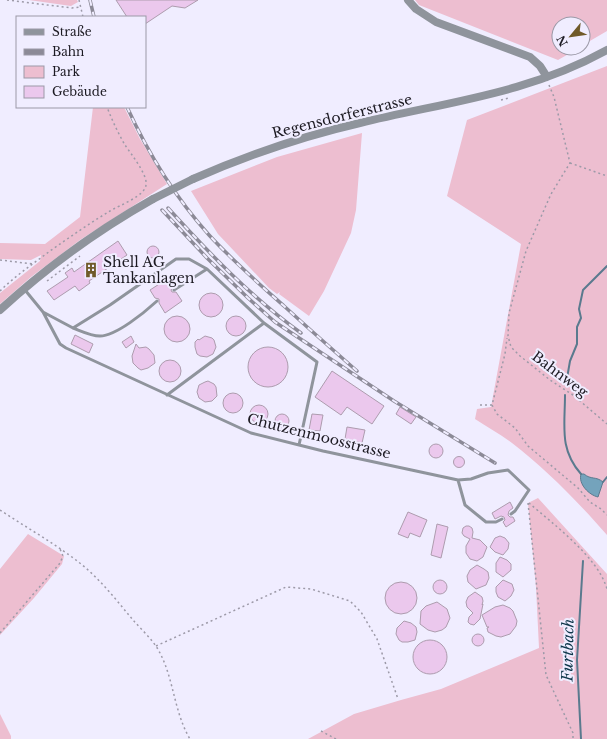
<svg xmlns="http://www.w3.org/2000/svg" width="607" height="739" viewBox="0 0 607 739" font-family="'Libre Baskerville',serif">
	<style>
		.green { fill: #edbed0 }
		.water { fill: #74a3bc; stroke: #5a7a8e }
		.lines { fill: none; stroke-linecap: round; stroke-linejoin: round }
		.stream { stroke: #5a7a8e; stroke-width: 2 }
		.building { fill: #ebc8ed; stroke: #ad9cae }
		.path { stroke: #9d9aa8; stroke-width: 1.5; stroke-dasharray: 2 3; stroke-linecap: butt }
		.service { stroke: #8f949c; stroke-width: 3 }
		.tertiary { stroke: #8f949c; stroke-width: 8 }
		.rail-casing { stroke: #8c8a97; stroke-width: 3.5 }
		.rail { stroke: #f0edff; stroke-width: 2; stroke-dasharray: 6; stroke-linecap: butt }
		.tertiary-bridge { stroke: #8f949c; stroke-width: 8 }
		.labels { text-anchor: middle; stroke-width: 4; stroke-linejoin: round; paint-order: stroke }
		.street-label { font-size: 14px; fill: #1c1a22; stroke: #f0edff }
		.poi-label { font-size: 14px; fill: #1c1a22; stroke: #f0edff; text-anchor: start }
		.water-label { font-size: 15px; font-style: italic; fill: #0e364a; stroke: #f0edff }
	</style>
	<rect width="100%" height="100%" fill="#f0edff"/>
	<path class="green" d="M 29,0 L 77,0 L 78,2 L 71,6 Z
		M 415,0 L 607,0 L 607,31 L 583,45 L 583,24 L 559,24 L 559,48 L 579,48 L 558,60 L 419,5 Z
		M 607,66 L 607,535 C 580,504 545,468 512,443 C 500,434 487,427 475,419 L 477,409 L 491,407 L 521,244 L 447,196 L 467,120 Z
		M 93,107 L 124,107 L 140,139 L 167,184 L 80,240 L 31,277 L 0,304 L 0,293 L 40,261 L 41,255 L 31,260 L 0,259 L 0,243 L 45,244 L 80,217 Z
		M 362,133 L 356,210 L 351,233 L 324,291 L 309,316 L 279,294 L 280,292 L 277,294 L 269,288 L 218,234 L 191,191 L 277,157 Z
		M 538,498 L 607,574 L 607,739 L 308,739 L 354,714 L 401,700 L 441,689 L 539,648 L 536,587 L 528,503 Z
		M 28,534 L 64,556 L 62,564 L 34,598 L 0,635 L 0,569 Z
		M 0,714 L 11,736 L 11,739 L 0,739 Z"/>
	<path class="water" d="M 581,474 L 584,474 C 591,480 596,476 603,482 L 598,497 C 589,495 578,484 581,474 Z"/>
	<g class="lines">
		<path class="stream" d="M 566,384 L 570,361 L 577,344 L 577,327 L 581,318 L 579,309 L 583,290 L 607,266
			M 565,395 C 565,426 559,449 581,474
			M 603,482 L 607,477
			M 581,739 L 577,660 L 583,561"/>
	</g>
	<path class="building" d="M 116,0 L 198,0 L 185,8 L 172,6 L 145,24 L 145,17 L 127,17 Z
		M 118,241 L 127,255 L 89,281 L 90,283 L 79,291 L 75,286 L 54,300 L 47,291 L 68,277 L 65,273 L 72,268 L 74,272 Z
		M147 252a6 6 0 1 1 12 0a6 6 0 1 1-12 0Z
		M 167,279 L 173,287 L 171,290 L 172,292 L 176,292 L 182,301 L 165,313 L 159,303 L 159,299 L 155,298 L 150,290 Z
		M199 305a12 12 0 1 1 24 0a12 12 0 1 1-24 0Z
		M226 326a10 10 0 1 1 20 0a10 10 0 1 1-20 0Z
		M164 329a13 13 0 1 1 26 0a13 13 0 1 1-26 0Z
		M 75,335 L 93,344 L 89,353 L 71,344 Z
		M 131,336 L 134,342 L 126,348 L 122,342 Z
		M 205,336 L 212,338 L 214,340 L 216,347 L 213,354 L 207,357 L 200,356 L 197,354 L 195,347 L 195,342 L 198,339 L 199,340 Z
		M 136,344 L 139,348 L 146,347 L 149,349 L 154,355 L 155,363 L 148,368 L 141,370 L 138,368 L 133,363 L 132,356 Z
		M248 367a20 20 0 1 1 40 0a20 20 0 1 1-40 0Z
		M159 371a11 11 0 1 1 22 0a11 11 0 1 1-22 0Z
		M 332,371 L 384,406 L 372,424 L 347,407 L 341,415 L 315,397 Z
		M 208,381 L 214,384 L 216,387 L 217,396 L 212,401 L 205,402 L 199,398 L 197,392 L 199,385 L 205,382 Z
		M223 403a10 10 0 1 1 20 0a10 10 0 1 1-20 0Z
		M250 414a9 9 0 1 1 18 0a9 9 0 1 1-18 0Z
		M 400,407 L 416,417 L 411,424 L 396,414 Z
		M275 421a7 7 0 1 1 14 0a7 7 0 1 1-14 0Z
		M 312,414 L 323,415 L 320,431 L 309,430 Z
		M 347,427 L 365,430 L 362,443 L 345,439 Z
		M429 451a7 7 0 1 1 14 0a7 7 0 1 1-14 0Z
		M453.5 462a5.5 5.5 0 1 1 11 0a5.5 5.5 0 1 1-11 0Z
		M 510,502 L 513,508 L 509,511 L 508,515 L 510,517 L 513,517 L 515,521 L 506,527 L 503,522 L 505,520 L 504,517 L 501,516 L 495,519 L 492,513 Z
		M 408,512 L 427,520 L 420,537 L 410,533 L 408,538 L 398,534 Z
		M 437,524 L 448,527 L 441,558 L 431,555 Z
		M 466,526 L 469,526 L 472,528 L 473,532 L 472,538 L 480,540 L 487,547 L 483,557 L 477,561 L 470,559 L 466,553 L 466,546 L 470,539 L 464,536 L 462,533 L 463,528 Z
		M 500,536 L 505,538 L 509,543 L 508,549 L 503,555 L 495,552 L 490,547 L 495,538 Z
		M 500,557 L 507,560 L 511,564 L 511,570 L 503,577 L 496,572 L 496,563 Z
		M 477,565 L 484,569 L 488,572 L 489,578 L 486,585 L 476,589 L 468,582 L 467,576 L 470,570 Z
		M433 587a7 7 0 1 1 14 0a7 7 0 1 1-14 0Z
		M 503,580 L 512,584 L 514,590 L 511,596 L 505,601 L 498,597 L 496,592 L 496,587 Z
		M385 598a16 16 0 1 1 32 0a16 16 0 1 1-32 0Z
		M 475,592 L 482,597 L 483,601 L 482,605 L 483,604 L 480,619 L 474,625 L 470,624 L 468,622 L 469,617 L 473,613 L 467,607 L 466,602 L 468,597 Z
		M 437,602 L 447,609 L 450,618 L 446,627 L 442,630 L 435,632 L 428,630 L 420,624 L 421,611 L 426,606 Z
		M 503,605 L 510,608 L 513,611 L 517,621 L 516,626 L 510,634 L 501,637 L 496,636 L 488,632 L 487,628 L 489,627 L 487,627 L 482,615 L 495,607 Z
		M 404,621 L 411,623 L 416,627 L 417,632 L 415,640 L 408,642 L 402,642 L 399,640 L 396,634 L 397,628 Z
		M472 640a6 6 0 1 1 12 0a6 6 0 1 1-12 0Z
		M413 657a17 17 0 1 1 34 0a17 17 0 1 1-34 0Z"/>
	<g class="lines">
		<path class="path" d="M 7,0 L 72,8 L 81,7
			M 79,0 L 83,17
			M 549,85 L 554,97 L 570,163 L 551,194 L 526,251 L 509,313 L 508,336 L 511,347 L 520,356 L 550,380 L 573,395 L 607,424
			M 501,100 L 509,98
			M 570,163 L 607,176
			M 0,260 L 33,264
			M 47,281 L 80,256
			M 0,291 C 15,276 33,264 50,251 C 70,237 90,223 110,211 C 120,205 145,196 146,185 C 148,175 131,154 125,145 C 118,133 112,120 107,107
			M 480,405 L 492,405 L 505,354 L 507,338
			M 492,405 L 497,414 L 515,428 L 528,446 L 578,488 L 590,502 L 601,509 L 607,515
			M 528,503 L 546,675 L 573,733 L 573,739
			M 529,503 C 553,524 598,557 607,589
			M 0,510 C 27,528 56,544 81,564 C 101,580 117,601 133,620 C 142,630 154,641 160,653 C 174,680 174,712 190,739
			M 0,633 L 60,563 L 63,556 L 60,549
			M 156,646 L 286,587 L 311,589 L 350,601 L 361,612 L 377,639 L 398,699
			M 321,731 L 336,739"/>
		<path class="service" d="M 207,269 L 264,323 L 317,362 L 299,445
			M 25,290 L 43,312 L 60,344 L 66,348 L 251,433 L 323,451 L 458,480 L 471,479 L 488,473 L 508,470 L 529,490 L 515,511 L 511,514
			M 157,301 C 145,312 116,336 100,336 C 91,336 81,331 73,328 L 110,305 L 176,259 L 189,259 L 207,269 L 174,290
			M 43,312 L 73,328
			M 167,395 L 264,323
			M 458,480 L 465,505 L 486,522 L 496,522 L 502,519"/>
		<path class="tertiary" d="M 408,0 L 416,9 L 436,22 L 530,57 L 540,66 L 547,77
			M 193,179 C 248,155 303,136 360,123 C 446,102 528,94 607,50
			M 0,310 C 47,267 98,230 153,199"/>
		<defs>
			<path id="rail" d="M 90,0 L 94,17
				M 127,107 C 148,153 175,197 209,235 C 233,261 258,283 284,306 C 308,328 333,350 357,371
				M 168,208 C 209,253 252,298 301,333
				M 162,210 L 207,258 L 248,298 L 275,322 L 394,401 L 495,463"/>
		</defs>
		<use href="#rail" class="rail-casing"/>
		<use href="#rail" class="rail"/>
		<path class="tertiary-bridge" d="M 153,199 L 193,179"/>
	</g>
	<defs>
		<symbol id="building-bare" viewBox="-9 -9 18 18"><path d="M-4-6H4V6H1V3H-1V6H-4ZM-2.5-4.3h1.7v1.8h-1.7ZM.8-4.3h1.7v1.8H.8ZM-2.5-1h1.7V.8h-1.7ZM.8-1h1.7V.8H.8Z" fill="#705a29" stroke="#f0edff" stroke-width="2.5" paint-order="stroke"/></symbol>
	</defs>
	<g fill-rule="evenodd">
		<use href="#building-bare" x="80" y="259" width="22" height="22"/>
	</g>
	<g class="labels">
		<g class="street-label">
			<text transform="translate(342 116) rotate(-14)" y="5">Regensdorferstrasse</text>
			<text transform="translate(560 374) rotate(37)" y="5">Bahnweg</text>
			<text transform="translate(319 436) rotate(14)" y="5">Chutzenmoosstrasse</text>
		</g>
		<g class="poi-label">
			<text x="103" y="267">Shell AG<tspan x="103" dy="16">Tankanlagen</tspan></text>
		</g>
		<g class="water-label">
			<text transform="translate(568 650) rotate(-89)" y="5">Furtbach</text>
		</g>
	</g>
	<rect x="16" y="16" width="130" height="92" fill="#f0edff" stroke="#9b99a7"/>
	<rect x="24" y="29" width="20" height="6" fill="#8f949c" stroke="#9b99a7"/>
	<text x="52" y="36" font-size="12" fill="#1c1a22">Straße</text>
	<rect x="24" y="49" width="20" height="6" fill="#8c8a97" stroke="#9b99a7"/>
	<text x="52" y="56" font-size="12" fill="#1c1a22">Bahn</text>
	<rect x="24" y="66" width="20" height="12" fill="#edbed0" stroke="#9b99a7"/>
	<text x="52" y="76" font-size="12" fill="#1c1a22">Park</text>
	<rect x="24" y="86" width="20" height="12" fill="#ebc8ed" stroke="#9b99a7"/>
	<text x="52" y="96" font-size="12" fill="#1c1a22">Gebäude</text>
	<g transform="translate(571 36) rotate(241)"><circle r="19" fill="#f0edff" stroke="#9b99a7"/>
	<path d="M0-3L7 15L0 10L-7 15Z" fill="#705a29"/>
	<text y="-6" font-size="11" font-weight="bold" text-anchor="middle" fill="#1c1a22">N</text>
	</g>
</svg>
